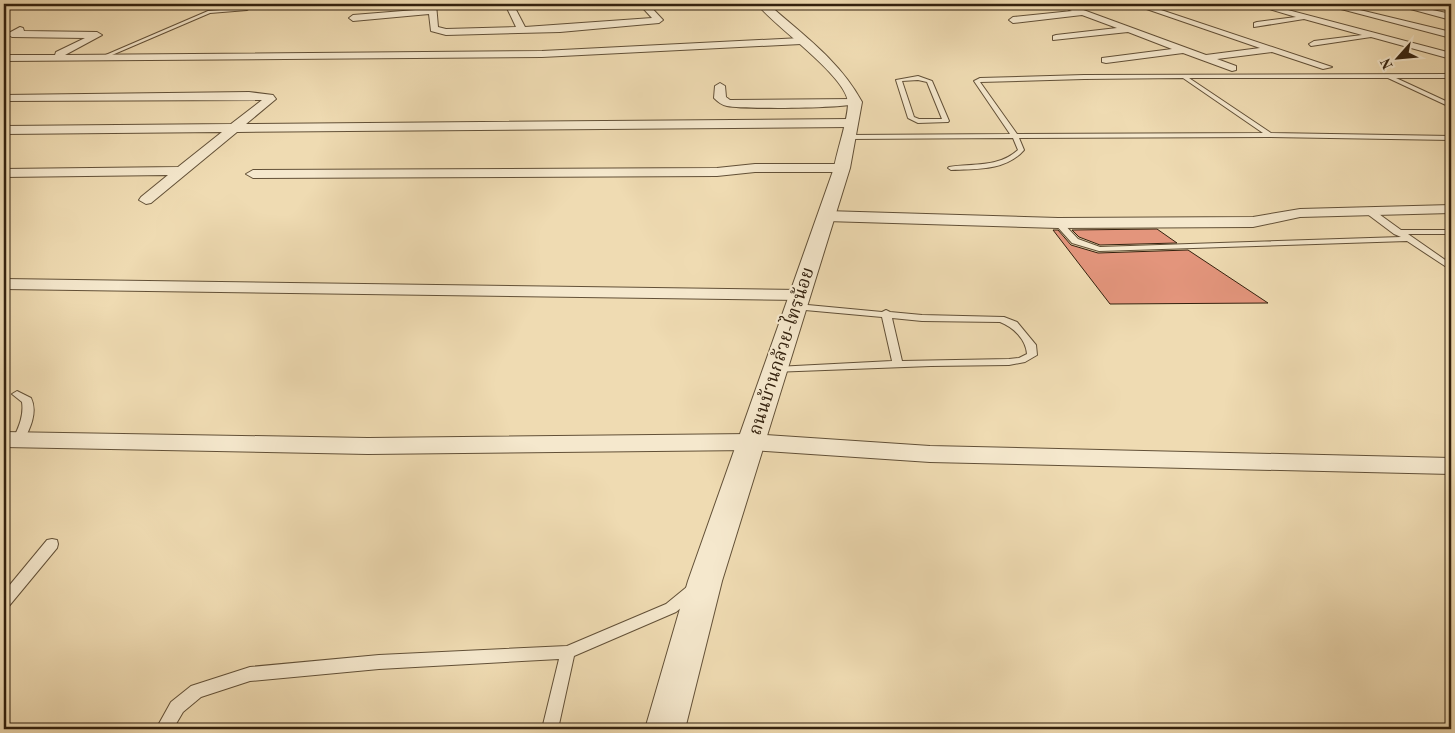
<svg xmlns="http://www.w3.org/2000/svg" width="1455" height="733" viewBox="0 0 1455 733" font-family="'Old Standard TT','Noto Serif Thai',serif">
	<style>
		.building { fill: #e3957c; stroke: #33210e }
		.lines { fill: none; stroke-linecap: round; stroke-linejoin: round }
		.service-casing { stroke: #625037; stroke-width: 2 }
		.minor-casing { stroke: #625037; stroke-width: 2 }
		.tertiary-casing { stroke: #625037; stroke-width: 2 }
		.service { fill: #f5e8cd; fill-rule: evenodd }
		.minor { fill: #f5e8cd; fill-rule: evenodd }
		.tertiary { fill: #f5e8cd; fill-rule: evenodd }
		.labels { text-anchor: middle; stroke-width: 4.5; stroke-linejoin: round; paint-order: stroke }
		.street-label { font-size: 18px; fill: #33210e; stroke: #f5e8cd }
	</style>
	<rect width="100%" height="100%" fill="#efdbb2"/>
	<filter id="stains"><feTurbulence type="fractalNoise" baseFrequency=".004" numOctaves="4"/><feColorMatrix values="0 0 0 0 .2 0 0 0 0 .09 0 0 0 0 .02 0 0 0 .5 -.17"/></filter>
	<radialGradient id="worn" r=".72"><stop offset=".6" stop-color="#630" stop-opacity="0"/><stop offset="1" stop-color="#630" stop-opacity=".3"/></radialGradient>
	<path class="building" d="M 1157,229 L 1177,243 L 1100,245 L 1079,237 L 1072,230 Z
		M 1053,230 L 1058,230 L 1071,245 L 1098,253 L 1188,250 L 1268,303 L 1110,304 Z"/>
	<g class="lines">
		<defs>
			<path id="service" d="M 253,4 L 257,4 L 247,10 L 210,13 L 105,58 L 101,57 L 208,11 L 246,8 Z
				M 845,4 L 849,4 L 854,7 L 851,8 Z
				M 13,57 L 15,59 L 4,63 L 4,60 Z
				M 1451,74 L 1451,78 L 1396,78 L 1450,103 L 1451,104 L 1448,106 L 1388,78 L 1189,78 L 1271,133 L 1451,136 L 1451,140 L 1270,137 L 1019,138 L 1024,150 C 1006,171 976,169 951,170 L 948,168 L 949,167 C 973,163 998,168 1018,150 L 1013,138 L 848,139 L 845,137 L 848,135 L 1010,134 L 974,81 L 980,78 L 1084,75 ZM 1183,78 L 1263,133 L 1017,134 L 980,82 L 1084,79 Z
				M 918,76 L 932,81 L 949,121 L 948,122 L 918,123 L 908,118 L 896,80 ZM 918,80 L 927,82 L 942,119 L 919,119 L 914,117 L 902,81 Z
				M 1366,209 L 1372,209 L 1401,230 L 1451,230 L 1451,234 L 1408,234 L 1451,264 L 1451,270 L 1407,241 L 1099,251 L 1072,243 L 1054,223 L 1058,221 L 1061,221 L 1078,239 L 1100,247 L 1401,237 L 1394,234 L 1366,213 Z
				M 797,304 L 882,312 L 886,310 L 890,312 L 922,315 L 1004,317 L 1017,322 L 1036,345 L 1037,355 L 1025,362 L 1009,365 L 931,366 L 772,372 L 771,370 L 776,367 L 892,361 L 882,317 L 794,309 L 792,307 ZM 892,318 L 922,321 L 1000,322 C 1013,327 1026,339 1027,354 L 1019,358 L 1009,359 L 902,361 Z
				M 17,391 L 31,398 C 38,412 30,429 23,442 L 15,442 L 13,439 C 19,427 24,415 22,402 L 12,394 Z
				M 52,539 L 57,540 L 58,544 L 57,548 L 9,606 L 4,608 L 4,592 L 47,540 Z
				M 693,584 L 698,586 L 700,590 L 698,594 L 676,612 L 574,656 L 558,729 L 542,729 L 559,659 L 379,669 L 250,681 L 201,697 L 183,712 L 173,729 L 156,729 L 171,702 L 191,686 L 250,667 L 379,655 L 567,646 L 666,604 L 688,586 Z"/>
			<path id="minor" d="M 428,4 L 436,4 L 438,27 L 446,29 L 516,27 L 505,4 L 513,4 L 525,27 L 652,18 L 641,6 L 644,4 L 648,4 L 663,20 L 659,23 L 560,32 L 446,35 L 431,31 L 429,14 L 353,21 L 349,18 L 353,15 L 428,9 Z
				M 1056,4 L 1067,4 L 1206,55 L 1260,48 L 1132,4 L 1143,4 L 1332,67 L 1323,69 L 1272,52 L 1217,59 L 1236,66 L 1236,70 L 1232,71 L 1183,53 L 1106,63 L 1102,62 L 1102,58 L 1172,49 L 1128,32 L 1053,40 L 1053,36 L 1056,35 L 1117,28 L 1082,15 L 1013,23 L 1009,20 L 1013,17 L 1072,11 Z
				M 1184,4 L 1213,4 C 1207,8 1190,8 1184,4 Z
				M 1253,4 L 1265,4 L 1451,53 L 1451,59 L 1371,37 L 1311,46 L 1309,44 L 1314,41 L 1362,35 L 1304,19 L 1254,27 L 1254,23 L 1257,22 L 1296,17 Z
				M 1322,4 L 1335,4 L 1451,32 L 1451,38 Z
				M 1392,4 L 1405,4 L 1451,14 L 1451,20 Z
				M 20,27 L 23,28 L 24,31 L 97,32 L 102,35 L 65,55 L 542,51 L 801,38 L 806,41 L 801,44 L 542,57 L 4,61 L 4,55 L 55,55 L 56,52 L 85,38 L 12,37 L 7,34 Z
				M 720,83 L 725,86 L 726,97 L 730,100 L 855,99 L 861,102 C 854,109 742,109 727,106 C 722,105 718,102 714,98 L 715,86 Z
				M 249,92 L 273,95 L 276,99 L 246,124 L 850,119 L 856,123 L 850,127 L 237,132 L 151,203 L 146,204 L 139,200 L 141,197 L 168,175 L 4,177 L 4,169 L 178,167 L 222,132 L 4,134 L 4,126 L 231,124 L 262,100 L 4,101 L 4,95 Z
				M 755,164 L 842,164 L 849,168 L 842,172 L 755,172 L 717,176 L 253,178 L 246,174 L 253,170 L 717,168 Z
				M 1451,205 L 1451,213 L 1300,217 L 1253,227 L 1058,228 L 826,221 L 818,216 L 826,211 L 1058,218 L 1253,217 L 1300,209 Z
				M 4,279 L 800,290 L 806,291 L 809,295 L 806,299 L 800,300 L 4,289 Z
				M 4,432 L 368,438 L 751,434 L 930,446 L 1451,458 L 1451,474 L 930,462 L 751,450 L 368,454 L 4,447 Z"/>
			<path id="tertiary" d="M 757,4 L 768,4 C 802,34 840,61 862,102 L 850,168 L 722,581 L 685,729 L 645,729 L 688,581 L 834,168 C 837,150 848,120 848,103 C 848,77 774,26 757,4 Z"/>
		</defs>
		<use href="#service" class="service-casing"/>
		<use href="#minor" class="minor-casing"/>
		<use href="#tertiary" class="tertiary-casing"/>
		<use href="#service" class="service"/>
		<use href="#minor" class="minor"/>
		<use href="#tertiary" class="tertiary"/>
	</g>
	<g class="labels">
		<g class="street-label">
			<text transform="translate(781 351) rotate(-72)" y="6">ถนนบ้านกล้วย-ไทรน้อย</text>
		</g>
	</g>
	<rect width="1455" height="733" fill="none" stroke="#efdbb2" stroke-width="20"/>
	<rect x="5" y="5" width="1445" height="723" fill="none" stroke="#33210e" stroke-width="2.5"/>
	<rect x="10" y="10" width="1435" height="713" fill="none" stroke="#33210e"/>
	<g transform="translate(1398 58) rotate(243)" stroke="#f5e8cd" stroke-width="4" paint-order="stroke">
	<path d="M0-4L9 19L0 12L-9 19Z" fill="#33210e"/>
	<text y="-8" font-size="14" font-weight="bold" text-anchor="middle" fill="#33210e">N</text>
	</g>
	<rect width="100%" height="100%" filter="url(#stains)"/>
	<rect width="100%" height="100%" fill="url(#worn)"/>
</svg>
